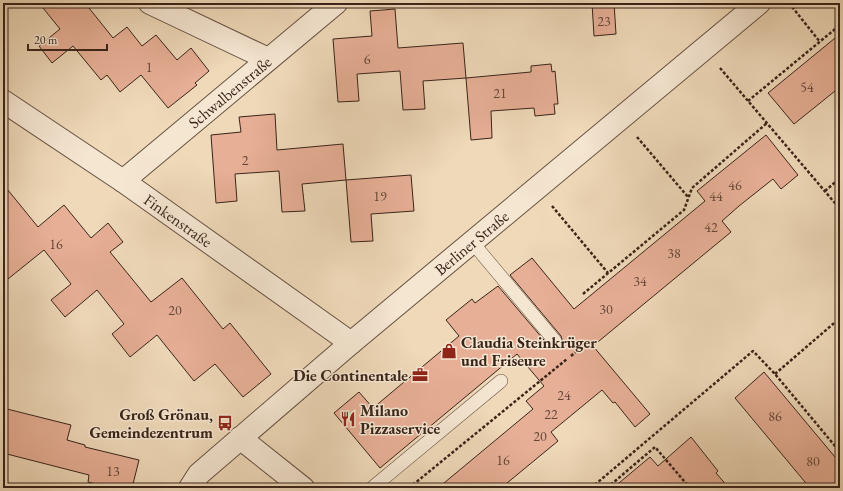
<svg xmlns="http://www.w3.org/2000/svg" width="843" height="491" viewBox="0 0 843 491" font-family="'EB Garamond',serif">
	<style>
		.building { fill: #e7af96; stroke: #39241a }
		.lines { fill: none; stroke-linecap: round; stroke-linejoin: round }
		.service-casing { stroke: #665142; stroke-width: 14 }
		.minor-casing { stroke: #665142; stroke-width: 24 }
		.path { stroke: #39241a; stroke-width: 2.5; stroke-dasharray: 3 2; stroke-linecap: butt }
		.service { stroke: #f5e6d2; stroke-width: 13 }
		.minor { stroke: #f5e6d2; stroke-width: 22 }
		.labels { text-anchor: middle; stroke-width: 3; stroke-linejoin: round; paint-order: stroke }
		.number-label { font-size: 14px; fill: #644739 }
		.street-label { font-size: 16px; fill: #39241a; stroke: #f5e6d2 }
		.poi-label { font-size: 16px; font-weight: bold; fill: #39241a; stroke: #f5e6d2; text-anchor: start }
	</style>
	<rect width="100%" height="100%" fill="#efd9b9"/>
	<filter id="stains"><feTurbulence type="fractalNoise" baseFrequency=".005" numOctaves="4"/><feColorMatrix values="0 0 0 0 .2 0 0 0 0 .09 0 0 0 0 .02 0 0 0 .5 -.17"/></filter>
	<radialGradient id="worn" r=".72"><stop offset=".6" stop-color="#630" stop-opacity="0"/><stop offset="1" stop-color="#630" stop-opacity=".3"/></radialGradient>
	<path class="building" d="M 39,3 L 85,3 L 113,38 L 127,27 L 142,46 L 156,35 L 177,60 L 191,48 L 209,71 L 195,83 L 197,85 L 168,108 L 141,75 L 120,92 L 107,75 L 101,80 L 73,46 L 52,63 L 39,46 L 60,29 Z
		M 592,3 L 614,3 L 616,34 L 594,36 Z
		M 395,9 L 398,48 L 463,43 L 466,78 L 423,81 L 425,109 L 403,110 L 400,71 L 357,74 L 359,101 L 338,102 L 333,39 L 372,36 L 370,11 Z
		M 840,34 L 840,87 L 794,124 L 768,93 Z
		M 551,64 L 552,72 L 555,71 L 558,104 L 554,104 L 555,114 L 535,116 L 534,108 L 491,111 L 492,138 L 471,140 L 466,78 L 531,72 L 531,66 Z
		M 275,114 L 277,150 L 343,144 L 346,180 L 302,184 L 305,211 L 282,212 L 279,171 L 235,174 L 237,201 L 216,203 L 211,135 L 241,132 L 239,117 Z
		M 766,135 L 798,175 L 781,189 L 773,179 L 739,206 L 722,221 L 731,232 L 593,346 L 650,414 L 635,427 L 615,402 L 613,403 L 602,390 L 551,432 L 558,441 L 501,488 L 438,488 L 533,409 L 526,401 L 544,386 L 517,354 L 380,468 L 334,413 L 359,392 L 373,408 L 459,336 L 446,320 L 472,299 L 475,303 L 498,286 L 549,346 L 553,349 L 560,347 L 563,343 L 561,336 L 510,275 L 532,258 L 574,309 L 705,201 L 697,191 Z
		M 411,175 L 414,211 L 371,214 L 373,241 L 351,242 L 346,180 Z
		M 3,184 L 38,227 L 64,205 L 91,238 L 108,223 L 123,242 L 110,252 L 151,302 L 182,278 L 223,329 L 230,323 L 271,374 L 243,397 L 215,364 L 194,381 L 157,335 L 130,357 L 112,334 L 124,324 L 97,290 L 65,317 L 51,300 L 71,284 L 44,250 L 3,283 Z
		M 764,372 L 840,463 L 840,488 L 810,488 L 735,398 Z
		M 3,408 L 71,425 L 67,440 L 85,445 L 85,447 L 139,460 L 132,488 L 111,488 L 88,482 L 89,475 L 3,453 Z
		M 691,437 L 718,471 L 716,473 L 729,488 L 613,488 L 650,457 L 658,466 Z"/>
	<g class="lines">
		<defs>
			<path id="service" d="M 472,242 L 555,341
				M 372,488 L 501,381"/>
			<g id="minor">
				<path d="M 150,3 L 268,59"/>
				<path id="s1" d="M 3,101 L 123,181 L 351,343"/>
				<path id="s2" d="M 123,181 L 336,3"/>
				<path d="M 240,438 L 303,488"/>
				<path id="s3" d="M 190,488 L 199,474 L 351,343 L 759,3"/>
			</g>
		</defs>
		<use href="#service" class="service-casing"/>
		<use href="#minor" class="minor-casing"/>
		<path class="path" d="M 789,3 L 820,42
			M 720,68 L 840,209
			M 748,101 L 840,25
			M 637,137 L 688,197
			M 825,191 L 840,178
			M 552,206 L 608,273
			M 583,294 L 684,210 L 692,188 L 767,123
			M 571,356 L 586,343
			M 775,374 L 840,318
			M 409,488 L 567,359
			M 591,488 L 753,351 L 775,374 L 840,452
			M 607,488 L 655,447 L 690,488"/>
		<use href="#service" class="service"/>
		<use href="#minor" class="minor"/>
	</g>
	<defs>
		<symbol id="shop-bare" viewBox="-9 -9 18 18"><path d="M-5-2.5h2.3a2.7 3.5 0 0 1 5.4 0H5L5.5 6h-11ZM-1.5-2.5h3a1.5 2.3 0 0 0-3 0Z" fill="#8f2418" stroke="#f5e6d2" stroke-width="2.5" paint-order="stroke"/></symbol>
		<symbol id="office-bare" viewBox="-9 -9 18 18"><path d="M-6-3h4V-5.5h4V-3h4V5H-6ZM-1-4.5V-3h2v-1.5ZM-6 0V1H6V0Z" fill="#8f2418" stroke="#f5e6d2" stroke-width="2.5" paint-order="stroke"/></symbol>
		<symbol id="restaurant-bare" viewBox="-9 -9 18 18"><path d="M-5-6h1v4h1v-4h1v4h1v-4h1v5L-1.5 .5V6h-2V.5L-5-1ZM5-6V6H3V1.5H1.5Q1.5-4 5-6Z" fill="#8f2418" stroke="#f5e6d2" stroke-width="2.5" paint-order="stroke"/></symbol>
		<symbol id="bus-bare" viewBox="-9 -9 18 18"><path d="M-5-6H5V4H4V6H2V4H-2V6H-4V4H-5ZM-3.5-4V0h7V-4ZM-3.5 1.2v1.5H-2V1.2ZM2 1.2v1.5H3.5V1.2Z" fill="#8f2418" stroke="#f5e6d2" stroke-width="2.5" paint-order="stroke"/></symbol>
	</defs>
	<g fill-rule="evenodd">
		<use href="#shop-bare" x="438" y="340" width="22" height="22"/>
		<use href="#office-bare" x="409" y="364" width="22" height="22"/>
		<use href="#restaurant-bare" x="337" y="408" width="22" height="22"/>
		<use href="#bus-bare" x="214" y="412" width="22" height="22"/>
	</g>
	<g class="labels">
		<g class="number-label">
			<text x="604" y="26">23</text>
			<text x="367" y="64">6</text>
			<text x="149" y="72">1</text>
			<text x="807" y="92">54</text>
			<text x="500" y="98">21</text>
			<text x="245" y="165">2</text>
			<text x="735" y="190">46</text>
			<text x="380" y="201">19</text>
			<text x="716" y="201">44</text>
			<text x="711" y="232">42</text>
			<text x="56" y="249">16</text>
			<text x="674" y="258">38</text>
			<text x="640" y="286">34</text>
			<text x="606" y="314">30</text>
			<text x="175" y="315">20</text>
			<text x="564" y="400">24</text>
			<text x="551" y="419">22</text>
			<text x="775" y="421">86</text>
			<text x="540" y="441">20</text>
			<text x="503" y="465">16</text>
			<text x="813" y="466">80</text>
			<text x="113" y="476">13</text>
		</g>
		<g class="street-label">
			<text dy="6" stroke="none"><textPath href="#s2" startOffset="139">Schwalbenstraße</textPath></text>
			<text dy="6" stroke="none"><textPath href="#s1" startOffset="212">Finkenstraße</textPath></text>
			<text dy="6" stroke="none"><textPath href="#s3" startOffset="374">Berliner Straße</textPath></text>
		</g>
		<g class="poi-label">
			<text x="461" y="348">Claudia Steinkrüger<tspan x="461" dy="18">und Friseure</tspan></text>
			<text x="408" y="381" text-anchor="end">Die Continentale</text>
			<text x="360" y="416">Milano<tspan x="360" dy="18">Pizzaservice</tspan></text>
			<text x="213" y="420" text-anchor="end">Groß Grönau,<tspan x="213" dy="18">Gemeindezentrum</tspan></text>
		</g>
	</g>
	<rect width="843" height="491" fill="none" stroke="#efd9b9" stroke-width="16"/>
	<rect x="4" y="4" width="835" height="483" fill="none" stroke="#39241a" stroke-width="2"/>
	<rect x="8" y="8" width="827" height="475" fill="none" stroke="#39241a"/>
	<path d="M28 44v6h79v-6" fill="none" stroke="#39241a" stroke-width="2"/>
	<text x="34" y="44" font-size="12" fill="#39241a" stroke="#f5e6d2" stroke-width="3" paint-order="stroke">20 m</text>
	<rect width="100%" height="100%" filter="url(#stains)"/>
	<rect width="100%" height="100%" fill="url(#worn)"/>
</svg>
